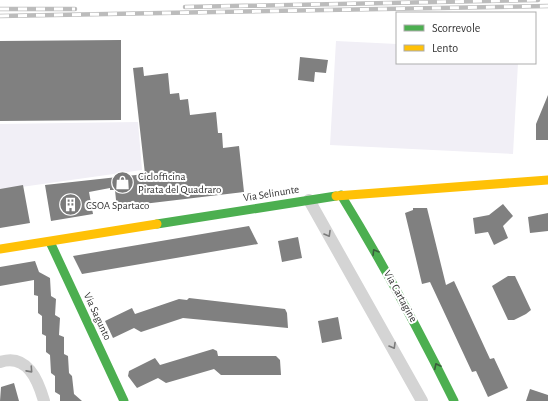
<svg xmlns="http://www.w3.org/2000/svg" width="548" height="401" viewBox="0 0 548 401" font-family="'Alegreya Sans',sans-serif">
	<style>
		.green { fill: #f1eff6 }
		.building { fill: #808080 }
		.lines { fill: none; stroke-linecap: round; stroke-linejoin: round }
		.street { stroke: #d4d4d4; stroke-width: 12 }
		.fast { stroke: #4caf50; stroke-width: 9 }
		.slow { stroke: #ffc107; stroke-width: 9 }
		.rail-casing { stroke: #bcbcbc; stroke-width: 4.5 }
		.rail { stroke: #fff; stroke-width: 3; stroke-dasharray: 9; stroke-linecap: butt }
		.oneway { stroke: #7b7b7b }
		.oneway2 { stroke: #3b5e3c }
		.labels { text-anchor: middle; stroke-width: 4; stroke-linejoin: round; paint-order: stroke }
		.poi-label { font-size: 11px; fill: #323232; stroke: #fff; text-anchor: start }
		.street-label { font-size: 11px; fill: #323232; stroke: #fff }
	</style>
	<rect width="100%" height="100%" fill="#fff"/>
	<path class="green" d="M 336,41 L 397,44 L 397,63 L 518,63 L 513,154 L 330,145 Z
		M 138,122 L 142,170 L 0,190 L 0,124 Z"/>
	<path class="building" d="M 121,40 L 121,120 L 0,121 L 0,41 Z
		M 300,57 L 328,60 L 326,73 L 315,72 L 314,82 L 298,80 Z
		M 143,67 L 144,76 L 168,73 L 170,94 L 179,93 L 180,100 L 188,99 L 190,115 L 216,112 L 218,133 L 222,133 L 223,148 L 239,146 L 244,192 L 143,204 L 144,208 L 117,210 L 115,190 L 110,190 L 110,188 L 89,192 L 93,214 L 51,221 L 45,185 L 145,174 L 133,68 Z
		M 548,95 L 548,140 L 536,140 L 536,124 Z
		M 23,185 L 30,223 L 0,228 L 0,189 Z
		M 503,204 L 513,216 L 503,226 L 508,238 L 494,245 L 488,232 L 475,234 L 473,218 L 489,215 Z
		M 413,208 L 427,208 L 446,285 L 454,281 L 490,359 L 494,358 L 508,388 L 488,397 L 476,371 L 472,372 L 430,282 L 422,284 L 405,213 L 413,210 Z
		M 548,213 L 548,231 L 530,233 L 528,217 Z
		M 249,226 L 258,244 L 82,274 L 73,256 Z
		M 298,237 L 302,258 L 282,262 L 278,241 Z
		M 35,261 L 39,272 L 50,278 L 51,296 L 56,299 L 55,315 L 60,318 L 59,335 L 64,337 L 64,354 L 68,356 L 69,373 L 72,376 L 74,394 L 82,401 L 60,401 L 60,395 L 55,392 L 55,376 L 51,373 L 50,355 L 46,352 L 46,336 L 42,334 L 42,316 L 38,313 L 38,296 L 34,295 L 34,280 L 0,286 L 0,267 Z
		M 508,276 L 515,276 L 531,310 L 526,314 L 514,320 L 508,320 L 492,286 Z
		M 189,298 L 285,309 L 287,313 L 288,328 L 183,318 L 141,332 L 134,328 L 113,338 L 105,321 L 132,308 L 135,314 L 179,299 L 187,300 Z
		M 338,317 L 342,339 L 322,343 L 318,321 Z
		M 213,349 L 217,351 L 218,356 L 276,356 L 280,360 L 281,375 L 221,375 L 214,369 L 166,383 L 158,378 L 137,388 L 128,376 L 129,371 L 155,358 L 160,365 Z
		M 14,383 L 19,401 L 0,401 L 1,387 Z
		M 530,389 L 548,395 L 548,401 L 526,401 Z"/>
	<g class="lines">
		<path class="street" d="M 309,200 L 422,401
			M 0,362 C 27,353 38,380 44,401"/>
		<path class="fast" d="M 341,195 C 382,262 419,330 454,401
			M 157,224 L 336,196
			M 50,242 L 124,401"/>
		<path class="slow" d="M 336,196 L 548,180
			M 0,249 L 157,224"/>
		<defs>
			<path id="rail" d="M 185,7 L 538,0
				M 0,9 L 75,9
				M 0,16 L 548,6"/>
		</defs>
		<use href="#rail" class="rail-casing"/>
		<use href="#rail" class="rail"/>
	</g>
	<defs><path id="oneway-chevron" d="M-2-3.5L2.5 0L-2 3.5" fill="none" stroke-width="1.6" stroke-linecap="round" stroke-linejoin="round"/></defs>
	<g class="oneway">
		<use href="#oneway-chevron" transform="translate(328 234) rotate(60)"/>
		<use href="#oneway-chevron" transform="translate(393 346) rotate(60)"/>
		<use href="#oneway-chevron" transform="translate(30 370) rotate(48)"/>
	</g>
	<g class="oneway2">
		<use href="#oneway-chevron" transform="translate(375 252) rotate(-121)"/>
		<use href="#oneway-chevron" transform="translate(437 366) rotate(-116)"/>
	</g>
	<defs>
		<symbol id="shop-disc" viewBox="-11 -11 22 22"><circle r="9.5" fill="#7a7a7a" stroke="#fff"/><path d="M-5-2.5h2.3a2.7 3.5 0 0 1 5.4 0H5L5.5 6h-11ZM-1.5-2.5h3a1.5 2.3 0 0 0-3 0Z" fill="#fff"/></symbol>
		<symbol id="building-disc" viewBox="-11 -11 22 22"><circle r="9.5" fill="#7a7a7a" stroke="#fff"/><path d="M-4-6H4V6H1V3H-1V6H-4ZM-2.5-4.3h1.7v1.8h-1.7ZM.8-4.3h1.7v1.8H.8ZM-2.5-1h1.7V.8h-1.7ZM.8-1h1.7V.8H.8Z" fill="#fff"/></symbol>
	</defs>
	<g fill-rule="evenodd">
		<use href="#shop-disc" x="110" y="170" width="25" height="25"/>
		<use href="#building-disc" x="58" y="192" width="25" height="25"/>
	</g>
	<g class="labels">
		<g class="poi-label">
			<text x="138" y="180">Ciclofficina<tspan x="138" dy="13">Pirata del Quadraro</tspan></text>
			<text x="86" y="209">CSOA Spartaco</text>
		</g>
		<g class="street-label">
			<text transform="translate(271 193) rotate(-9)" y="4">Via Selinunte</text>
			<text transform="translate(401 296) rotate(61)" y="4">Via Cartagine</text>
			<text transform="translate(98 316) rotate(65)" y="4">Via Sagunto</text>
		</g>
	</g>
	<rect x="396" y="12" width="140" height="52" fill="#ffffff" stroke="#adadad"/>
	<rect x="404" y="25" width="20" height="6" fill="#4caf50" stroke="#adadad"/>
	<text x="432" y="32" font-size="12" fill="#323232">Scorrevole</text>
	<rect x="404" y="45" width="20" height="6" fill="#ffc107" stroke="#adadad"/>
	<text x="432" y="52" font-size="12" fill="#323232">Lento</text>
</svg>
